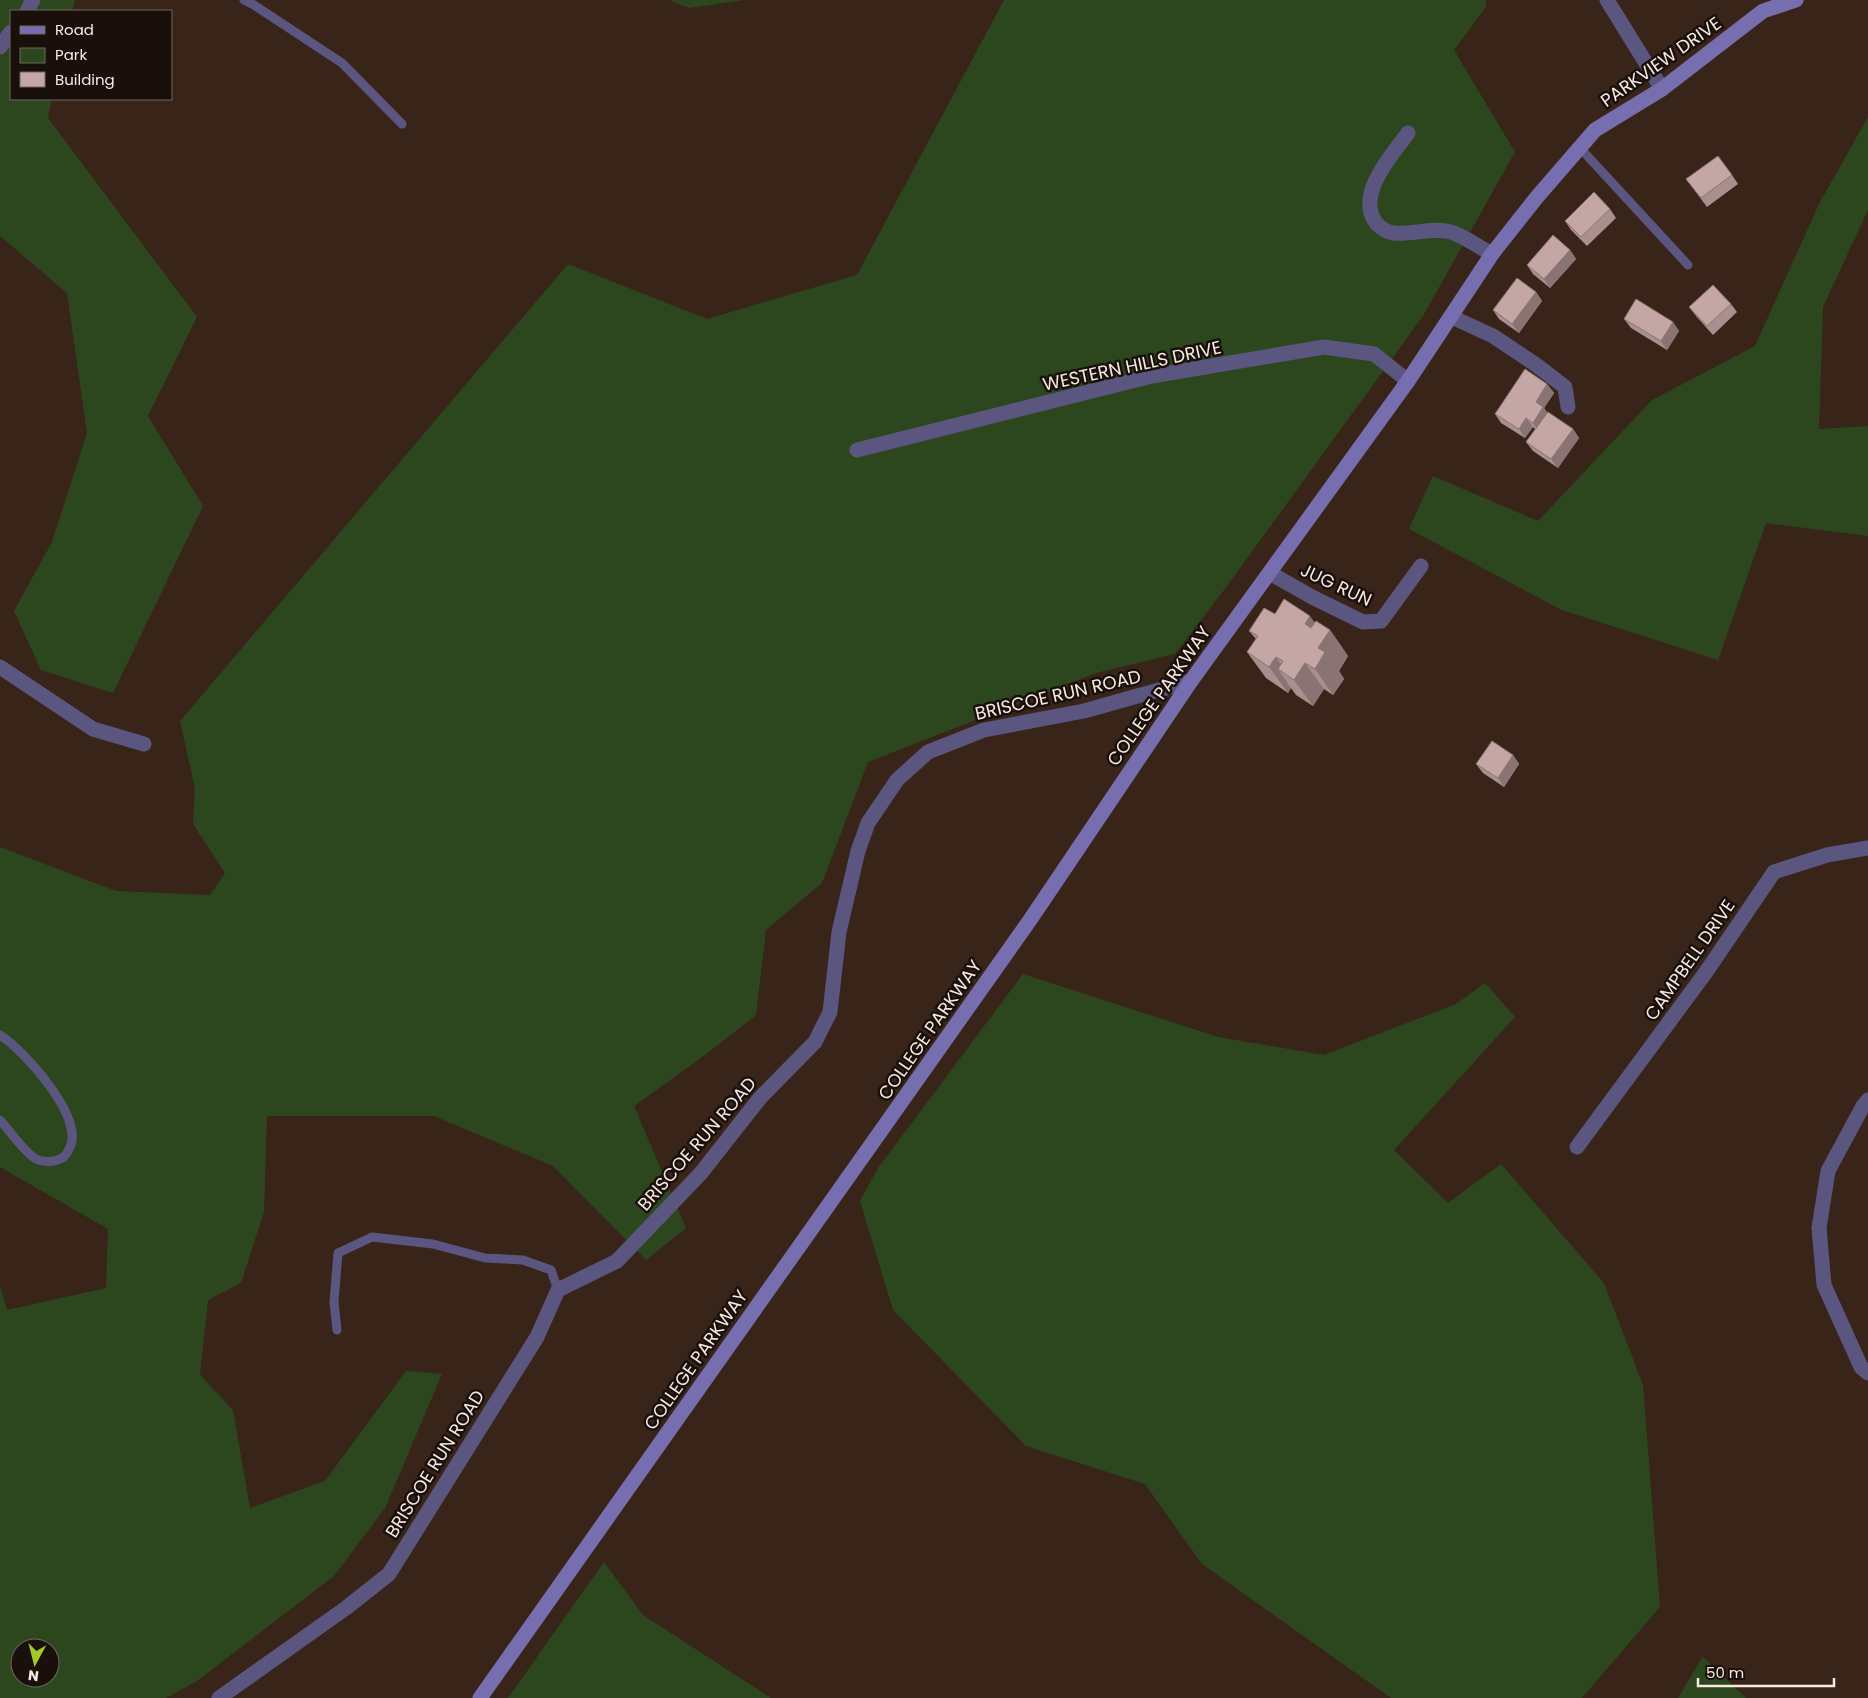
<svg xmlns="http://www.w3.org/2000/svg" width="1868" height="1698" viewBox="0 0 1868 1698" font-family="Poppins,sans-serif">
	<style>
		.green { fill: #2c471e; fill-rule: evenodd }
		.lines { fill: none; stroke-linecap: round; stroke-linejoin: round }
		.lane { stroke: #5b567f; stroke-width: 9 }
		.street { stroke: #5b567f; stroke-width: 15 }
		.secondary { stroke: #766eaf; stroke-width: 15 }
		.wall { fill: #a98f8d }
		.shaded-wall { fill: #897473 }
		.building { fill: #c4a6a4; stroke: #897473 }
		.labels { text-anchor: middle; stroke-width: 5; stroke-linejoin: round; paint-order: stroke }
		.street-label { font-size: 18px; fill: #f8eae3; stroke: #19100b }
	</style>
	<rect width="100%" height="100%" fill="#39241a"/>
	<path class="green" d="M 0,0 L 75,0 L 72,11 L 11,11 L 11,99 L 52,99 L 48,118 L 197,317 L 148,416 L 203,506 L 113,693 L 41,670 L 14,611 L 52,542 L 87,433 L 67,293 L 0,236 Z
		M 669,0 L 745,0 L 689,8 Z
		M 1004,0 L 1486,0 L 1486,7 L 1454,50 L 1515,152 L 1423,316 L 1224,590 L 1175,654 L 1096,673 L 868,762 L 822,883 L 766,930 L 756,1015 L 705,1055 L 634,1106 L 686,1228 L 646,1260 L 553,1166 L 434,1116 L 267,1116 L 264,1212 L 241,1283 L 208,1300 L 200,1375 L 233,1410 L 250,1508 L 325,1481 L 406,1371 L 442,1374 L 385,1508 L 334,1576 L 197,1681 L 166,1698 L 0,1698 L 0,1286 L 7,1310 L 106,1288 L 108,1229 L 0,1167 L 0,847 L 116,891 L 210,895 L 225,873 L 193,824 L 195,789 L 180,721 L 568,264 L 707,319 L 857,275 ZM 20,1648 L 50,1648 L 50,1678 L 20,1678 Z
		M 1868,117 L 1868,210 L 1823,307 L 1819,429 L 1868,426 L 1868,536 L 1766,523 L 1718,660 L 1562,610 L 1409,529 L 1433,476 L 1538,521 L 1652,400 L 1755,346 L 1819,204 Z
		M 1023,974 L 1218,1037 L 1324,1055 L 1456,1004 L 1485,983 L 1515,1017 L 1394,1150 L 1448,1203 L 1501,1164 L 1604,1283 L 1643,1385 L 1660,1607 L 1582,1698 L 1391,1698 L 1202,1564 L 1145,1484 L 1026,1446 L 893,1310 L 860,1201 L 878,1168 Z
		M 604,1562 L 643,1615 L 771,1698 L 508,1698 Z
		M 1703,1656 L 1703,1657 L 1746,1698 L 1678,1698 Z"/>
	<g class="lines">
		<path class="lane" d="M 244,0 L 254,5 L 342,63 L 402,124
			M 1581,149 L 1688,265
			M 0,1035 C 24,1050 87,1120 69,1149 C 67,1153 66,1156 62,1158 C 55,1162 44,1163 36,1159 C 24,1152 10,1131 0,1120
			M 337,1330 L 334,1302 L 338,1253 L 372,1237 L 433,1244 L 485,1258 L 523,1260 L 551,1270 L 558,1290"/>
		<path class="street" d="M 1607,0 L 1662,89
			M 27,11 L 33,0
			M 0,47 L 11,32
			M 1408,133 C 1392,155 1354,196 1377,224 C 1381,228 1387,232 1393,233 C 1412,235 1432,227 1451,232 C 1464,236 1480,248 1492,254
			M 1452,317 L 1493,336 L 1535,364 L 1565,387 L 1568,407
			M 857,450 L 1152,376 L 1324,347 L 1374,354 L 1408,381
			M 1270,573 L 1312,597 L 1363,622 L 1381,621 L 1421,566
			M 0,667 L 93,729 L 144,744
			M 1868,1100 L 1863,1106 L 1828,1171 L 1819,1228 L 1824,1285 L 1861,1367 L 1868,1373
			M 1577,1147 L 1706,972 L 1774,872 L 1827,855 L 1868,848
			M 219,1698 L 346,1608 L 389,1574 L 537,1337 L 558,1290 L 617,1261 L 701,1173 L 760,1098 L 815,1042 L 830,1012 L 839,932 L 858,851 L 868,823 L 897,780 L 928,752 L 984,730 L 1084,711 L 1191,681"/>
		<path class="secondary" d="M 480,1698 L 1030,920 L 1191,681 L 1408,381 L 1492,254 L 1537,197 L 1595,130 L 1662,89 L 1763,11 L 1796,0"/>
	</g>
	<path class="wall" d="M 1732,175 L 1738,184 L 1707,207 L 1686,179 Z
		M 1610,209 L 1616,218 L 1587,246 L 1571,230 L 1565,221 Z
		M 1570,250 L 1576,259 L 1550,288 L 1533,274 L 1527,265 Z
		M 1536,292 L 1542,301 L 1519,333 L 1499,319 L 1493,310 Z
		M 1731,304 L 1737,312 L 1713,335 L 1696,316 L 1689,307 Z
		M 1624,319 L 1673,322 L 1679,331 L 1667,350 L 1631,328 Z
		M 1547,384 L 1554,393 L 1544,408 L 1547,413 L 1573,429 L 1579,438 L 1558,468 L 1533,451 L 1526,442 L 1535,429 L 1533,427 L 1525,438 L 1501,423 L 1495,414 Z
		M 1275,614 L 1315,622 L 1330,630 L 1348,656 L 1339,671 L 1344,679 L 1333,695 L 1324,689 L 1313,706 L 1296,695 L 1291,688 L 1288,693 L 1266,678 L 1247,652 L 1256,639 L 1249,631 Z
		M 1513,755 L 1519,764 L 1504,787 L 1483,773 L 1476,764 Z"/>
	<path class="shaded-wall" d="M 1570,250 L 1576,259 L 1550,288 L 1544,279 Z
		M 1536,292 L 1542,301 L 1519,333 L 1512,324 Z
		M 1673,322 L 1679,331 L 1667,350 L 1661,341 Z
		M 1547,384 L 1554,393 L 1544,408 L 1550,416 L 1539,432 L 1533,423 L 1536,402 Z
		M 1526,418 L 1533,427 L 1525,438 L 1519,429 Z
		M 1573,429 L 1579,438 L 1558,468 L 1551,459 Z
		M 1310,616 L 1325,637 L 1330,630 L 1348,656 L 1339,671 L 1344,679 L 1333,695 L 1315,669 L 1318,648 L 1305,624 Z
		M 1276,657 L 1290,677 L 1278,669 L 1291,688 L 1288,693 L 1269,667 Z
		M 1305,663 L 1324,689 L 1313,706 L 1294,680 Z
		M 1513,755 L 1519,764 L 1504,787 L 1498,778 Z"/>
	<path class="building" d="M 1718,156 L 1732,175 L 1701,198 L 1686,179 Z
		M 1594,192 L 1610,209 L 1581,237 L 1565,221 Z
		M 1553,235 L 1570,250 L 1544,279 L 1527,265 Z
		M 1517,278 L 1536,292 L 1512,324 L 1493,310 Z
		M 1713,285 L 1731,304 L 1707,326 L 1689,307 Z
		M 1636,299 L 1673,322 L 1661,341 L 1624,319 Z
		M 1525,369 L 1547,384 L 1536,402 L 1543,407 L 1533,423 L 1526,418 L 1519,429 L 1495,414 Z
		M 1548,412 L 1573,429 L 1551,459 L 1526,442 Z
		M 1284,599 L 1310,616 L 1305,624 L 1311,628 L 1316,621 L 1330,630 L 1318,648 L 1325,652 L 1315,669 L 1305,663 L 1294,680 L 1278,669 L 1283,661 L 1276,657 L 1269,667 L 1247,652 L 1258,636 L 1249,631 L 1264,608 L 1275,614 Z
		M 1492,741 L 1513,755 L 1498,778 L 1476,764 Z"/>
	<g class="labels">
		<g class="street-label">
			<text transform="translate(1661 62) rotate(-35)" y="6">PARKVIEW DRIVE</text>
			<text transform="translate(1132 366) rotate(-12)" y="6">WESTERN HILLS DRIVE</text>
			<text transform="translate(1336 585) rotate(25)" y="6">JUG RUN</text>
			<text transform="translate(1058 695) rotate(-13)" y="6">BRISCOE RUN ROAD</text>
			<text transform="translate(1159 696) rotate(-55)" y="6">COLLEGE PARKWAY</text>
			<text transform="translate(1690 960) rotate(-55)" y="6">CAMPBELL DRIVE</text>
			<text transform="translate(930 1030) rotate(-55)" y="6">COLLEGE PARKWAY</text>
			<text transform="translate(697 1144) rotate(-49)" y="6">BRISCOE RUN ROAD</text>
			<text transform="translate(696 1360) rotate(-55)" y="6">COLLEGE PARKWAY</text>
			<text transform="translate(435 1464) rotate(-58)" y="6">BRISCOE RUN ROAD</text>
		</g>
	</g>
	<rect x="10" y="10" width="162" height="90" fill="#19100b" stroke="#726761"/>
	<rect x="20" y="26" width="25" height="8" fill="#766eaf" stroke="#726761"/>
	<text x="55" y="35" font-size="15" fill="#f8eae3">Road</text>
	<rect x="20" y="48" width="25" height="15" fill="#2c471e" stroke="#726761"/>
	<text x="55" y="60" font-size="15" fill="#f8eae3">Park</text>
	<rect x="20" y="72" width="25" height="15" fill="#c4a6a4" stroke="#726761"/>
	<text x="55" y="85" font-size="15" fill="#f8eae3">Building</text>
	<g transform="translate(35 1663) rotate(187)"><circle r="24" fill="#19100b" stroke="#726761"/>
	<path d="M0-4L9 19L0 12L-9 19Z" fill="#a0c92b"/>
	<text y="-8" font-size="14" font-weight="bold" text-anchor="middle" fill="#f8eae3">N</text>
	</g>
	<path d="M1698 1678v8h136v-8" fill="none" stroke="#f8eae3" stroke-width="2.5"/>
	<text x="1706" y="1678" font-size="15" fill="#f8eae3" stroke="#19100b" stroke-width="4" paint-order="stroke">50 m</text>
</svg>
